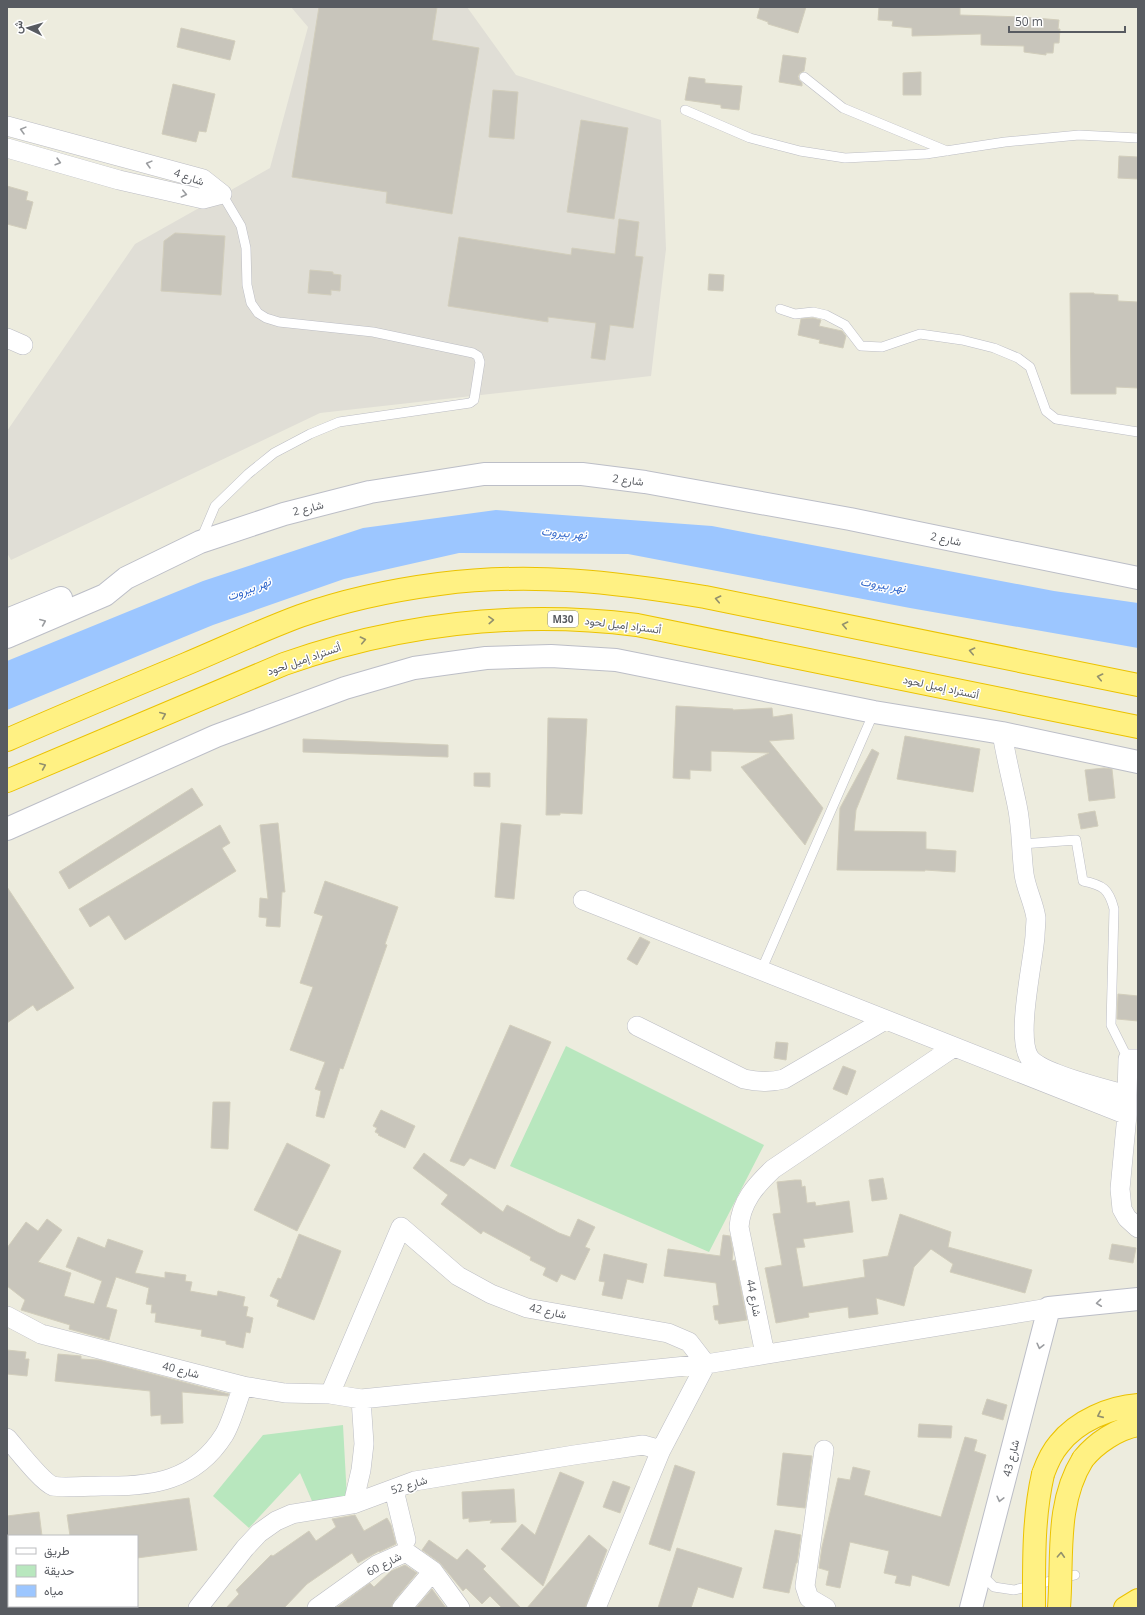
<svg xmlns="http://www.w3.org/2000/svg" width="1145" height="1615" viewBox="0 0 1145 1615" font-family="'Open Sans',Vazirmatn,sans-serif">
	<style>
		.industrial { fill: #e0ded6 }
		.green { fill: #b8e7be }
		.water { fill: #9cc6ff }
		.building { fill: #c8c5bb; stroke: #d2cebc }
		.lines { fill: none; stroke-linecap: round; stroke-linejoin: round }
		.lane-casing { stroke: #bcbdc4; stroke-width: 10 }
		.street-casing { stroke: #bcbdc4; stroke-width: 20 }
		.secondary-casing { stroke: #bcbec7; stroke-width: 24 }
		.highway-casing { stroke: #ebc200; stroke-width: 24 }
		.lane { stroke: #fff; stroke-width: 9 }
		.street { stroke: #fff; stroke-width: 19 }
		.secondary { stroke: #fff; stroke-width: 22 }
		.highway { stroke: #fff183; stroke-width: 22 }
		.highway-bridge-casing { stroke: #ebc200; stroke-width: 24; stroke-linecap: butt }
		.highway-bridge { stroke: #fff183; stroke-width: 22 }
		.oneway { stroke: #9b9da0 }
		.oneway2 { stroke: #92906d }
		.labels { text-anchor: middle; stroke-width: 3; stroke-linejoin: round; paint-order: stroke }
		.shield { fill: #fff; stroke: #8a8c90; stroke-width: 1 }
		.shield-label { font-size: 10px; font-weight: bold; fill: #585b61 }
		.street-label { font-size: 11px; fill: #585b61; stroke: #fff }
		.water-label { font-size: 12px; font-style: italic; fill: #356acc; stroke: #fff }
	</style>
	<rect width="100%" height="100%" fill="#edecde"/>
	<path class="industrial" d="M 291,7 L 467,7 L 516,75 L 661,120 L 666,249 L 651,376 L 320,413 L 11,560 L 7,553 L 7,431 L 135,244 L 270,168 L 308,27 Z"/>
	<path class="green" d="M 566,1046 L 764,1145 L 709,1252 L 510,1166 Z
		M 343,1425 L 347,1499 L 312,1501 L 300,1473 L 249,1528 L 213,1496 L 263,1435 Z"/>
	<path class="water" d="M 496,510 L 712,526 L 1054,591 L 1138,603 L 1138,648 L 910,608 L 628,554 L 459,553 L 344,579 L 213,625 L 7,710 L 7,661 L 203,581 L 363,528 Z"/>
	<path class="building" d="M 319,7 L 437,7 L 432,40 L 479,48 L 452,214 L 386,203 L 387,192 L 292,177 Z
		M 760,7 L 806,7 L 798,33 L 768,24 L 768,22 L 757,18 Z
		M 879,7 L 960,7 L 960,15 L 1024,17 L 1059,20 L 1058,29 L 1060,29 L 1059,43 L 1054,43 L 1053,53 L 1046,53 L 1046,55 L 1024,52 L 1024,46 L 981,45 L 981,34 L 912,36 L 912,28 L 892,26 L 893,21 L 878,20 Z
		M 181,28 L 235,41 L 230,60 L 177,47 Z
		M 783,55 L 806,58 L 804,71 L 800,73 L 798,76 L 799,80 L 802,83 L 802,86 L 779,82 Z
		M 921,72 L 921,95 L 903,95 L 903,73 Z
		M 689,77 L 705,79 L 705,83 L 742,86 L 739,110 L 721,108 L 721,105 L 685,100 Z
		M 173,84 L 215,94 L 206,132 L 199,131 L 196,142 L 162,134 Z
		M 493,90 L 518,92 L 514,139 L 489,137 Z
		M 581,120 L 628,128 L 614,219 L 567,212 Z
		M 1119,156 L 1138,157 L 1138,179 L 1118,178 Z
		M 7,186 L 28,192 L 26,200 L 33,202 L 26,229 L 7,224 Z
		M 619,219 L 639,222 L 635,256 L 643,257 L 633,328 L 610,325 L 605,360 L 591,358 L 596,323 L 548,317 L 548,322 L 448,306 L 459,237 L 571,255 L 572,248 L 615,254 Z
		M 175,233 L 225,236 L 221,295 L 161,291 L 164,241 Z
		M 310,270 L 333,272 L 333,274 L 341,275 L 340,291 L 331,290 L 331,295 L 308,293 Z
		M 709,274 L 724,275 L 723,291 L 708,290 Z
		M 1070,293 L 1094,293 L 1094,294 L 1118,295 L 1118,301 L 1138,302 L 1138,388 L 1116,387 L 1116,394 L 1071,394 Z
		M 813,318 L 821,320 L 819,326 L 842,331 L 846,336 L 843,348 L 819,343 L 820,340 L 798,335 L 801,319 Z
		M 676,706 L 733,709 L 733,710 L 772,708 L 773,717 L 792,714 L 794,739 L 769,741 L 823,808 L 805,845 L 741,767 L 769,753 L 711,751 L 711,771 L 690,770 L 690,779 L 673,778 Z
		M 548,718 L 587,719 L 582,814 L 560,813 L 560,815 L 546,815 Z
		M 905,736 L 980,749 L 973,792 L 897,779 Z
		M 303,739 L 448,745 L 448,757 L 303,752 Z
		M 872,749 L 879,753 L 856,810 L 854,831 L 926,832 L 926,849 L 956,851 L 955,872 L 925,870 L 925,871 L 837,870 L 840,808 Z
		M 1104,768 L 1112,769 L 1115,798 L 1089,801 L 1085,770 Z
		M 474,773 L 490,773 L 490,787 L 474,786 Z
		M 192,788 L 203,805 L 69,889 L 59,872 Z
		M 1095,811 L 1098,826 L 1081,829 L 1078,814 Z
		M 278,823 L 285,892 L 282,892 L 280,927 L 266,926 L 267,918 L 259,917 L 260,898 L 268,899 L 260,825 Z
		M 501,823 L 521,825 L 514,899 L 495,897 Z
		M 220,825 L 230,843 L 222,848 L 236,871 L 125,940 L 109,915 L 90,927 L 79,909 Z
		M 325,881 L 398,907 L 385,944 L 387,945 L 343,1069 L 340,1068 L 324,1118 L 316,1116 L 321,1091 L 315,1089 L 325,1062 L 290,1050 L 313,987 L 300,983 L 323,916 L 314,913 Z
		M 7,887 L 74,988 L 37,1011 L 33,1005 L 7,1023 Z
		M 640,937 L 650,942 L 637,965 L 627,959 Z
		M 1118,994 L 1138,996 L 1138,1021 L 1117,1019 Z
		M 510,1025 L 551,1042 L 495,1169 L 470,1158 L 464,1166 L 450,1161 Z
		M 776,1042 L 788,1043 L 786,1060 L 774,1058 Z
		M 843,1066 L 856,1071 L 847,1095 L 833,1089 Z
		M 213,1102 L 230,1102 L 228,1149 L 211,1148 Z
		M 381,1110 L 415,1126 L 405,1148 L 378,1135 L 379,1134 L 375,1132 L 377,1128 L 373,1126 Z
		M 287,1143 L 330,1165 L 297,1231 L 254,1210 Z
		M 424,1153 L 503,1212 L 507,1205 L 559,1233 L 570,1237 L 578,1219 L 595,1227 L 585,1247 L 590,1249 L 575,1280 L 561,1274 L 557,1282 L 543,1275 L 546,1268 L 530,1260 L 531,1257 L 483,1231 L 481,1234 L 441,1204 L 448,1195 L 413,1168 Z
		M 883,1178 L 887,1199 L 872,1201 L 869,1180 Z
		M 795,1180 L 801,1180 L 802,1187 L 805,1186 L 807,1203 L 815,1202 L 816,1206 L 849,1201 L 853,1232 L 803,1239 L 805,1247 L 796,1248 L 803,1287 L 865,1277 L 863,1260 L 888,1256 L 900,1214 L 951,1232 L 948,1247 L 1032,1270 L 1025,1293 L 950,1272 L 953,1264 L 931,1249 L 914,1267 L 904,1306 L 876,1298 L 878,1314 L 849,1318 L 848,1307 L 808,1313 L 809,1317 L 776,1323 L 765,1268 L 782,1265 L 773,1214 L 781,1213 L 777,1182 Z
		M 47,1219 L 62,1230 L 38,1262 L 71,1273 L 64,1296 L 94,1304 L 102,1281 L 66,1267 L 78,1237 L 105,1248 L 108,1239 L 143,1251 L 135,1273 L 165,1278 L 165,1272 L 186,1275 L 185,1281 L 192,1282 L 190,1291 L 217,1296 L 218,1291 L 245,1297 L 243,1306 L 248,1307 L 246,1316 L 253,1318 L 250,1333 L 246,1332 L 243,1348 L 226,1344 L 226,1341 L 201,1336 L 202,1330 L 155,1322 L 156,1313 L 151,1313 L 152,1305 L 146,1304 L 149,1288 L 116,1277 L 106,1307 L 117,1310 L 109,1340 L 69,1329 L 70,1325 L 21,1310 L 25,1300 L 7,1286 L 7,1248 L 26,1222 L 38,1231 Z
		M 299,1234 L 341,1251 L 314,1320 L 277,1306 L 279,1300 L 270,1296 L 278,1278 L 281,1279 Z
		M 723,1235 L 730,1236 L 733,1252 L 732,1261 L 735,1260 L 747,1320 L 719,1324 L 718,1320 L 715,1320 L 713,1306 L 719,1305 L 716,1283 L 664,1276 L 668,1249 L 720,1256 Z
		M 1112,1244 L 1136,1248 L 1133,1263 L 1109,1259 Z
		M 604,1254 L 647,1264 L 643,1283 L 627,1279 L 622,1299 L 602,1295 L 605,1282 L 599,1281 Z
		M 7,1350 L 26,1352 L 25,1359 L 29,1359 L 27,1376 L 7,1374 Z
		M 58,1354 L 81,1356 L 81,1359 L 99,1360 L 229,1394 L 228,1396 L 182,1392 L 183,1423 L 161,1424 L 161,1415 L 151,1416 L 150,1391 L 55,1381 Z
		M 987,1399 L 1007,1405 L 1003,1420 L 982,1414 Z
		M 919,1424 L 952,1426 L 951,1438 L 918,1437 Z
		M 965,1437 L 977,1440 L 974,1451 L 986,1455 L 949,1586 L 912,1575 L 910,1586 L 895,1583 L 897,1576 L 884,1573 L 889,1551 L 850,1542 L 840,1588 L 826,1585 L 829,1571 L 819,1568 L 822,1547 L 838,1478 L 850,1480 L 853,1467 L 870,1471 L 864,1495 L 941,1517 Z
		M 783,1453 L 812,1456 L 805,1508 L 777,1505 Z
		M 675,1465 L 695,1472 L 670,1551 L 649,1544 Z
		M 560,1472 L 584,1482 L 543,1586 L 501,1549 L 522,1524 L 535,1535 Z
		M 613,1481 L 630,1487 L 620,1513 L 603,1507 Z
		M 514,1489 L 516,1522 L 490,1523 L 492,1520 L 469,1522 L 469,1518 L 463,1519 L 462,1492 Z
		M 189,1498 L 197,1550 L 137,1558 L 137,1536 L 70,1536 L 67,1515 Z
		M 39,1512 L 42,1536 L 7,1536 L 7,1516 Z
		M 355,1515 L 364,1531 L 387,1518 L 391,1525 L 396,1544 L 379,1552 L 379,1551 L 358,1563 L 352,1553 L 307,1584 L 284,1608 L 226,1608 L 239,1594 L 236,1590 L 271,1555 L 273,1556 L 309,1531 L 316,1541 L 336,1527 L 332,1519 Z
		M 775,1530 L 801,1535 L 797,1563 L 796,1563 L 789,1593 L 763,1588 Z
		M 589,1535 L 607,1550 L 585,1608 L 527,1608 Z
		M 429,1540 L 457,1560 L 467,1549 L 486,1566 L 483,1569 L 521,1608 L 502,1608 L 490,1596 L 482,1604 L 466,1588 L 463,1591 L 440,1563 L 422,1550 Z
		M 677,1548 L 742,1568 L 733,1598 L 698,1587 L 691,1608 L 658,1608 Z
		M 405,1565 L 417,1573 L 394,1601 L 391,1608 L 336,1608 L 370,1583 L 374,1587 L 391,1571 Z
		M 432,1589 L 446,1608 L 416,1608 Z"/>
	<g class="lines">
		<defs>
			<path id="lane" d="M 804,77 L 843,108 L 947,151
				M 685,110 L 750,138 L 800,151 L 845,158 L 926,154 L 1005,142 L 1079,135 L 1138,138
				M 780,309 L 795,314 L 813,312 L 826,315 L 845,325 L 861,346 L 882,347 L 920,334 L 962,340 L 994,348 L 1018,358 L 1030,367 L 1046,411 L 1056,419 L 1138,432
				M 201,539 L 215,506 L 248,474 L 274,453 L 310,434 L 339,422 L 470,403 L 474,400 L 480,362 L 478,356 L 473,353 L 373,332 L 279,322 L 266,318 L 258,313 L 251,303 L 247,285 L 246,248 L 241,226 L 222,194
				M 1022,844 L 1076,840 L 1083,881 C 1103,885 1109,889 1114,909 L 1111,1025 L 1128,1059
				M 761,971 L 874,712
				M 981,1574 L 994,1587 L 1014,1590 L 1075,1575"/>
			<path id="street" d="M 7,126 L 203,179 L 222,194
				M 7,148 L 119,180 L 203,199 L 222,194
				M 7,338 L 23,345
				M 1002,733 C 1006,758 1012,781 1017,805 C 1022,828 1021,851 1024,874 C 1026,889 1034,903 1036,918 C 1036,924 1035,931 1035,936 C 1033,963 1016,1035 1029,1057 C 1040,1074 1106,1089 1127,1095 L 1127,1115 L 1120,1189 L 1122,1209 L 1127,1218 L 1138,1228
				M 583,900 L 1127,1115
				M 637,1026 L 744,1079 C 758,1082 770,1083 784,1079 L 885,1020
				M 1127,1095 L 1128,1059 L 1138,1059
				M 7,1316 L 41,1334 L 243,1386 L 285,1393 L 330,1394 L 361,1399 L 706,1364 L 1049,1308
				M 765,1354 L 739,1227 C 741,1202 755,1186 773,1169 L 954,1047
				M 330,1394 L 401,1227 L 458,1276 L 491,1294 L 527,1308 L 668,1333 L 689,1342 L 706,1364 L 661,1450 L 596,1608
				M 7,1438 C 16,1448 42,1482 53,1486 C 60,1488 93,1486 102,1486 C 152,1487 195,1481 224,1435 C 232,1422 237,1401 243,1386
				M 824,1450 L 805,1586 L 809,1598 L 826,1608
				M 394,1490 L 406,1540
				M 353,1504 L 361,1470 L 364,1444 L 361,1399
				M 198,1608 L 245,1548 L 259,1533 L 276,1521 L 292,1514 L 353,1504 L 415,1481 L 574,1455 L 643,1445 L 661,1450
				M 317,1608 L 377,1565 L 406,1552 L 433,1571 L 460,1608
				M 402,1608 L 433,1571"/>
			<path id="secondary" d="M 7,620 L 61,598
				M 7,637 L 105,595 L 126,578 L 200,542 L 284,514 L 370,492 L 484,474 L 582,474 L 645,482 L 850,519 L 1138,578
				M 7,829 L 216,736 L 345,688 L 414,668 L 486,658 L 551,656 L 616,660 L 874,712 L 1002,733 L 1138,762
				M 971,1608 L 1049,1308 L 1138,1299"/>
			<path id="highway" d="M 7,740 C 66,714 126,689 186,664 C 224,648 262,630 300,616 C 345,600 393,590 439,584 C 532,572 614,582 705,597 L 1138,685
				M 7,781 L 284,664 C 398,624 516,610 637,625 L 1138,727
				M 1083,1459 C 1096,1443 1117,1429 1138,1425
				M 1043,1474 C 1047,1463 1052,1452 1059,1444 C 1077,1421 1110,1407 1138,1405
				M 1125,1608 L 1138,1600"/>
		</defs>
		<use href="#lane" class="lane-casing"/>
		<use href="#street" class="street-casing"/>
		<use href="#secondary" class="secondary-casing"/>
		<use href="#highway" class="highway-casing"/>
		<use href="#lane" class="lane"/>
		<use href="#street" class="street"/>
		<use href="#secondary" class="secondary"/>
		<use href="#highway" class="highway"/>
		<defs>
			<path id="highway-bridge" d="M 1034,1608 C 1034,1563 1033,1518 1043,1474
				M 1059,1608 C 1063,1557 1055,1504 1083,1459"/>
		</defs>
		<use href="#highway-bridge" class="highway-bridge-casing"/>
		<use href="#highway-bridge" class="highway-bridge"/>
	</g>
	<defs><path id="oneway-chevron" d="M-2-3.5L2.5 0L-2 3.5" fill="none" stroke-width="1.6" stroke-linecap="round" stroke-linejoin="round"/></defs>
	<g class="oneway">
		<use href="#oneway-chevron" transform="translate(23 130) rotate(-165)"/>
		<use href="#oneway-chevron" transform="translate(58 162) rotate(16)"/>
		<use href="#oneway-chevron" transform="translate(149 164) rotate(-165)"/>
		<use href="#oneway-chevron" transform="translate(184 194) rotate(13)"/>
		<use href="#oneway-chevron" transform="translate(43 622) rotate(-23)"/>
		<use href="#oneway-chevron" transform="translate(1099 1303) rotate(174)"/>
		<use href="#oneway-chevron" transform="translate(1040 1346) rotate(104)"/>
		<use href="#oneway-chevron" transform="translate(1000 1499) rotate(104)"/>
	</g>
	<g class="oneway2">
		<use href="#oneway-chevron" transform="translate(718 599) rotate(-168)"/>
		<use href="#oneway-chevron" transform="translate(491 620) rotate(-3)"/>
		<use href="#oneway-chevron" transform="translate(845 625) rotate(-168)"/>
		<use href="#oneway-chevron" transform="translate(363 640) rotate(-12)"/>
		<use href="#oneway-chevron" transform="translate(972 651) rotate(-168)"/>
		<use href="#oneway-chevron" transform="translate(1100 677) rotate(-168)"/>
		<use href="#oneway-chevron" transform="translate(163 715) rotate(-23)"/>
		<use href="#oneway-chevron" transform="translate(43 766) rotate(-23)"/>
		<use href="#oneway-chevron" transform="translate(1100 1415) rotate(156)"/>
		<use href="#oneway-chevron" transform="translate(1061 1555) rotate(-87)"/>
	</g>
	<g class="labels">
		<rect class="shield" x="548" y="611" width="30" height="16" rx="3"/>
		<g class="shield-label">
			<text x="563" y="623">M30</text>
		</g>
		<g class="street-label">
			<text transform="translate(189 177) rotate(19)" y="4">شارع 4</text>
			<text transform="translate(628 480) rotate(7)" y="4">شارع 2</text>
			<text transform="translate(308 508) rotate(-14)" y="4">شارع 2</text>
			<text transform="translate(946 539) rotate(12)" y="4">شارع 2</text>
			<text transform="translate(623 625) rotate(7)" y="4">أتستراد إميل لحود</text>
			<text transform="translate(304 659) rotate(-19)" y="4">أتستراد إميل لحود</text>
			<text transform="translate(941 687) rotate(12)" y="4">أتستراد إميل لحود</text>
			<text transform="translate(754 1298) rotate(79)" y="4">شارع 44</text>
			<text transform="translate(548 1311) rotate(12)" y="4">شارع 42</text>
			<text transform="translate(181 1370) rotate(14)" y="4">شارع 40</text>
			<text transform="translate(1011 1458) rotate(-76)" y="4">شارع 43</text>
			<text transform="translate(409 1485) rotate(-17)" y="4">شارع 52</text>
			<text transform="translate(384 1564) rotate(-28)" y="4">شارع 60</text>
		</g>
		<g class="water-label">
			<text transform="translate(564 533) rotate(5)" y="4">نهر بيروت</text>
			<text transform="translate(883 585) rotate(9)" y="4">نهر بيروت</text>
			<text transform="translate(249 589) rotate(-21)" y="4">نهر بيروت</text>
		</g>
	</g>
	<rect width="1145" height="1615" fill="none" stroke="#585b61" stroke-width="16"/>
	<rect x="8" y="1535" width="130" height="72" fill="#ffffff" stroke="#bcbdc0"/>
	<rect x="16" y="1548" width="20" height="6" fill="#ffffff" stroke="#bcbdc0"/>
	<text x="44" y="1555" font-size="12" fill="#585b61">طريق</text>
	<rect x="16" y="1565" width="20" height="12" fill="#b8e7be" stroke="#bcbdc0"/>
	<text x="44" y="1575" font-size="12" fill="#585b61">حديقة</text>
	<rect x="16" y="1585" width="20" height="12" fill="#9cc6ff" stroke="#bcbdc0"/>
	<text x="44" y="1595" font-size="12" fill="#585b61">مياه</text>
	<g transform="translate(28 28) rotate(275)" stroke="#ffffff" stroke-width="3" paint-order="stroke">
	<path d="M0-3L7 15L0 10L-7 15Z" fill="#585b61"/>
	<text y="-6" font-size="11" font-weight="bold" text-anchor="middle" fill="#585b61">ش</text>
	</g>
	<path d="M1009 26v6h116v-6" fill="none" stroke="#585b61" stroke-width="2"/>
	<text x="1015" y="26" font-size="12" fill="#585b61" stroke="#ffffff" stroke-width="3" paint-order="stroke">50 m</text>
</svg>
